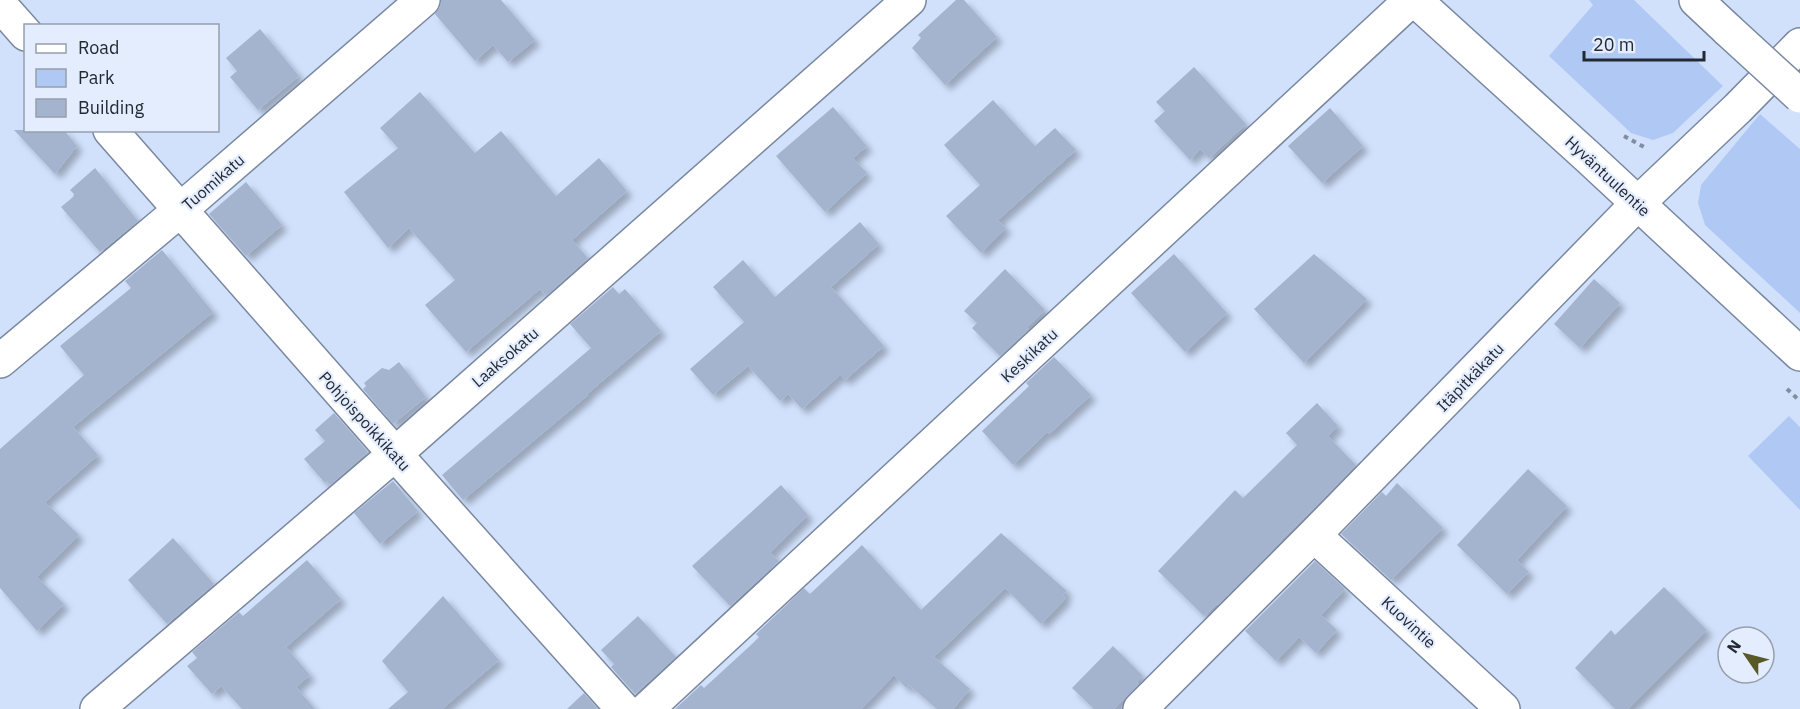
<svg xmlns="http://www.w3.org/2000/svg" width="1800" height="709" viewBox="0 0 1800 709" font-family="'IBM Plex Sans',sans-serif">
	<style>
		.green { fill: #b0c9f4 }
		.building { fill: #a5b4ce; filter: url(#shadow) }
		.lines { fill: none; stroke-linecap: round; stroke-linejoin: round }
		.street-casing { stroke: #7988a0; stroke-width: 36 }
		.secondary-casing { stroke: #7988a0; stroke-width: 36 }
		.primary-casing { stroke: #7988a0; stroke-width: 36 }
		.path { stroke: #828da1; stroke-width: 4; stroke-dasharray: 4.5 4.5; stroke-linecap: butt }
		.street { stroke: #fff; stroke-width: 33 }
		.secondary { stroke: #fff; stroke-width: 33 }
		.primary { stroke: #fff; stroke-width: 33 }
		.primary-bridge-casing { stroke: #7988a0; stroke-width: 36; stroke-linecap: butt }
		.primary-bridge { stroke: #fff; stroke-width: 33 }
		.labels { text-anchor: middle; stroke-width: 4.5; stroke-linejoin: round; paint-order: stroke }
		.street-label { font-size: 16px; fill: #232933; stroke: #e4edfe }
	</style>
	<defs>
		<filter id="shadow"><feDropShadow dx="5.5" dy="5.5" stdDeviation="3" flood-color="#0004"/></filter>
	</defs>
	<rect width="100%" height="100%" fill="#d1e1fc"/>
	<path class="green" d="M 1589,0 L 1634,0 L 1723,86 L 1673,133 L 1653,140 L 1631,133 L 1549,56 L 1593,5 Z
		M 1760,114 L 1800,149 L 1800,313 L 1705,225 L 1698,203 L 1701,185 Z
		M 1789,416 L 1800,427 L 1800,510 L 1748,456 Z"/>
	<path class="building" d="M 441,0 L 501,0 L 535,40 L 508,62 L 493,45 L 475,61 L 435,14 L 440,7 Z
		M 956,0 L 964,0 L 997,37 L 945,85 L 912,48 L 921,38 L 918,35 Z
		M 260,29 L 299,76 L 258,110 L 230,77 L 237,71 L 226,58 Z
		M 1194,67 L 1246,124 L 1209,158 L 1200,149 L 1190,160 L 1154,121 L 1165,111 L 1156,102 Z
		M 420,92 L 475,153 L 501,131 L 556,196 L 599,158 L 627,191 L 572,240 L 588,258 L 546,296 L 540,289 L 466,352 L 425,305 L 455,280 L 409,228 L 388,248 L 344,192 L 398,148 L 380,128 Z
		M 993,100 L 1035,146 L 1055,128 L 1076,150 L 998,220 L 1006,228 L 981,253 L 946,216 L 980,185 L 944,145 Z
		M 833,107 L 867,146 L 853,158 L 867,173 L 825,212 L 776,156 Z
		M 1330,108 L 1363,146 L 1322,183 L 1288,146 Z
		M 14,130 L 64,130 L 77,146 L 55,174 Z
		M 95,168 L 138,221 L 100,252 L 61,207 L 73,197 L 74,194 L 70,190 Z
		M 246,182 L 282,225 L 246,256 L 209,214 Z
		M 860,222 L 879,244 L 831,287 L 884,346 L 845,380 L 840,375 L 802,409 L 788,394 L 780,401 L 748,366 L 713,395 L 690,369 L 744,322 L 713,287 L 743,260 L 775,297 Z
		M 162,250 L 213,312 L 73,427 L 98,455 L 45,502 L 79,535 L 37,577 L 64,604 L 37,631 L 0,588 L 0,449 L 84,375 L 60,346 L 131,288 L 125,281 Z
		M 1174,254 L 1227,313 L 1185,352 L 1131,293 Z
		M 1314,254 L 1367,299 L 1304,363 L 1254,309 Z
		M 1005,269 L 1045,310 L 1027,327 L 1029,329 L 1000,356 L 972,328 L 977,323 L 964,311 Z
		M 1594,279 L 1620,303 L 1580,348 L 1554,324 Z
		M 613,287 L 619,294 L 625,289 L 661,331 L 587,394 L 588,395 L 463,500 L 442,475 L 591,348 L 570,324 Z
		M 1054,357 L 1091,395 L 1049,434 L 1047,432 L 1013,465 L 982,431 L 1029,386 L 1026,383 Z
		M 399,362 L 426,397 L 393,424 L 363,389 L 366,386 L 364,383 L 382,368 L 389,370 Z
		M 1317,403 L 1338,426 L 1328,436 L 1356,465 L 1218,605 L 1217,604 L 1204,616 L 1158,571 L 1235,490 L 1243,498 L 1297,445 L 1286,433 Z
		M 334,413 L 368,452 L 330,485 L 327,481 L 325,483 L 304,459 L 325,441 L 315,430 Z
		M 1528,469 L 1567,506 L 1517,560 L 1529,572 L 1507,594 L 1457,545 Z
		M 393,481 L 418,511 L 380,544 L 354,513 Z
		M 1397,483 L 1443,528 L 1391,580 L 1341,534 L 1382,492 L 1386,496 Z
		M 781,485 L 808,515 L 770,553 L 779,561 L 730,606 L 692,566 Z
		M 1001,533 L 1067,591 L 1063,595 L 1066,598 L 1041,624 L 1005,588 L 934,657 L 970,689 L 953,709 L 937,709 L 909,685 L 906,688 L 894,675 L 861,709 L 675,709 L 701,685 L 704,688 L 752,644 L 759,637 L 756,634 L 804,588 L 810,594 L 862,545 L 921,610 Z
		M 173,538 L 214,584 L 167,624 L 128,580 Z
		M 307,560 L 341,599 L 286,647 L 310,675 L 296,687 L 315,709 L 242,709 L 221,686 L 212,694 L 187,666 L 197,658 L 192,652 L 239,612 L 243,616 Z
		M 1315,561 L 1345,589 L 1321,615 L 1337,630 L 1316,653 L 1299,637 L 1276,661 L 1245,631 Z
		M 1664,587 L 1707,630 L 1628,709 L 1615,709 L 1575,668 L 1611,630 L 1615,635 Z
		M 443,596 L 499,660 L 442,709 L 388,709 L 408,692 L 382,661 Z
		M 638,616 L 676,657 L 635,694 L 611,667 L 614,664 L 601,650 Z
		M 1113,646 L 1143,676 L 1137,682 L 1139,684 L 1114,709 L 1094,709 L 1072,688 Z
		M 584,693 L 598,709 L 567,709 Z"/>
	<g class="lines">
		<defs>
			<path id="street" d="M 3,8 L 26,34
				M 110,130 L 395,454 L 623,709
				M 0,361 L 179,211 L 423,0
				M 1314,535 L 1503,709
				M 97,709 L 395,454 L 909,0
				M 647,709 L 1411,0
				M 1140,709 L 1314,535 L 1638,203 L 1738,108 L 1800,45"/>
			<path id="secondary" d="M 1415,0 L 1588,157 L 1800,354"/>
			<path id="primary" d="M 1696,0 L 1728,30"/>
		</defs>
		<use href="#street" class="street-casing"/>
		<use href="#secondary" class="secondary-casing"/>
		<use href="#primary" class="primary-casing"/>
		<path class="path" d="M 1624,136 L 1644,147
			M 1787,389 L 1800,401"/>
		<use href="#street" class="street"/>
		<use href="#secondary" class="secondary"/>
		<use href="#primary" class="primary"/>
		<defs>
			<path id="primary-bridge" d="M 1728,30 L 1800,96"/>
		</defs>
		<use href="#primary-bridge" class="primary-bridge-casing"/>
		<use href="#primary-bridge" class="primary-bridge"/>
	</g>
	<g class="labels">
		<g class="street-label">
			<text transform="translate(1608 176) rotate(43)" y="6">Hyväntuulentie</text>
			<text transform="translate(213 182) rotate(-41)" y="6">Tuomikatu</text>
			<text transform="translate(1029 355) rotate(-43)" y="6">Keskikatu</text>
			<text transform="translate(505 357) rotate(-41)" y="6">Laaksokatu</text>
			<text transform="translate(1470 377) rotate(-46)" y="6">Itäpitkäkatu</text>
			<text transform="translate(365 421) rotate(48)" y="6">Pohjoispoikkikatu</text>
			<text transform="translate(1409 622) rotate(43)" y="6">Kuovintie</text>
		</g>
	</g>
	<rect x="24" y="24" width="195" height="108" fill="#e4edfe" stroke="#979fad" stroke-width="1.5"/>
	<rect x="36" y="44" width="30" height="9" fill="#ffffff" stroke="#979fad" stroke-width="1.5"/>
	<text x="78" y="54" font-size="18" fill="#232933">Road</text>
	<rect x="36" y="69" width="30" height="18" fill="#b0c9f4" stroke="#979fad" stroke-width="1.5"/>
	<text x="78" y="84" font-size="18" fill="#232933">Park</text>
	<rect x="36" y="99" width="30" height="18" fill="#a5b4ce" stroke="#979fad" stroke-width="1.5"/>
	<text x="78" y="114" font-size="18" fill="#232933">Building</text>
	<g transform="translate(1746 655) rotate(305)"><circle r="28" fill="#e4edfe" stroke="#979fad" stroke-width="1.5"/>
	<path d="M0-4.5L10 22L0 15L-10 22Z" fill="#575927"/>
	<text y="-9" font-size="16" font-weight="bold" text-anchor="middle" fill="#232933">N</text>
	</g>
	<path d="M1584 51v9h120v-9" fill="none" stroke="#232933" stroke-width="3"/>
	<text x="1593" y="51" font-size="18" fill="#232933" stroke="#e4edfe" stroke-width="4.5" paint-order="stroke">20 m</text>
</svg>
